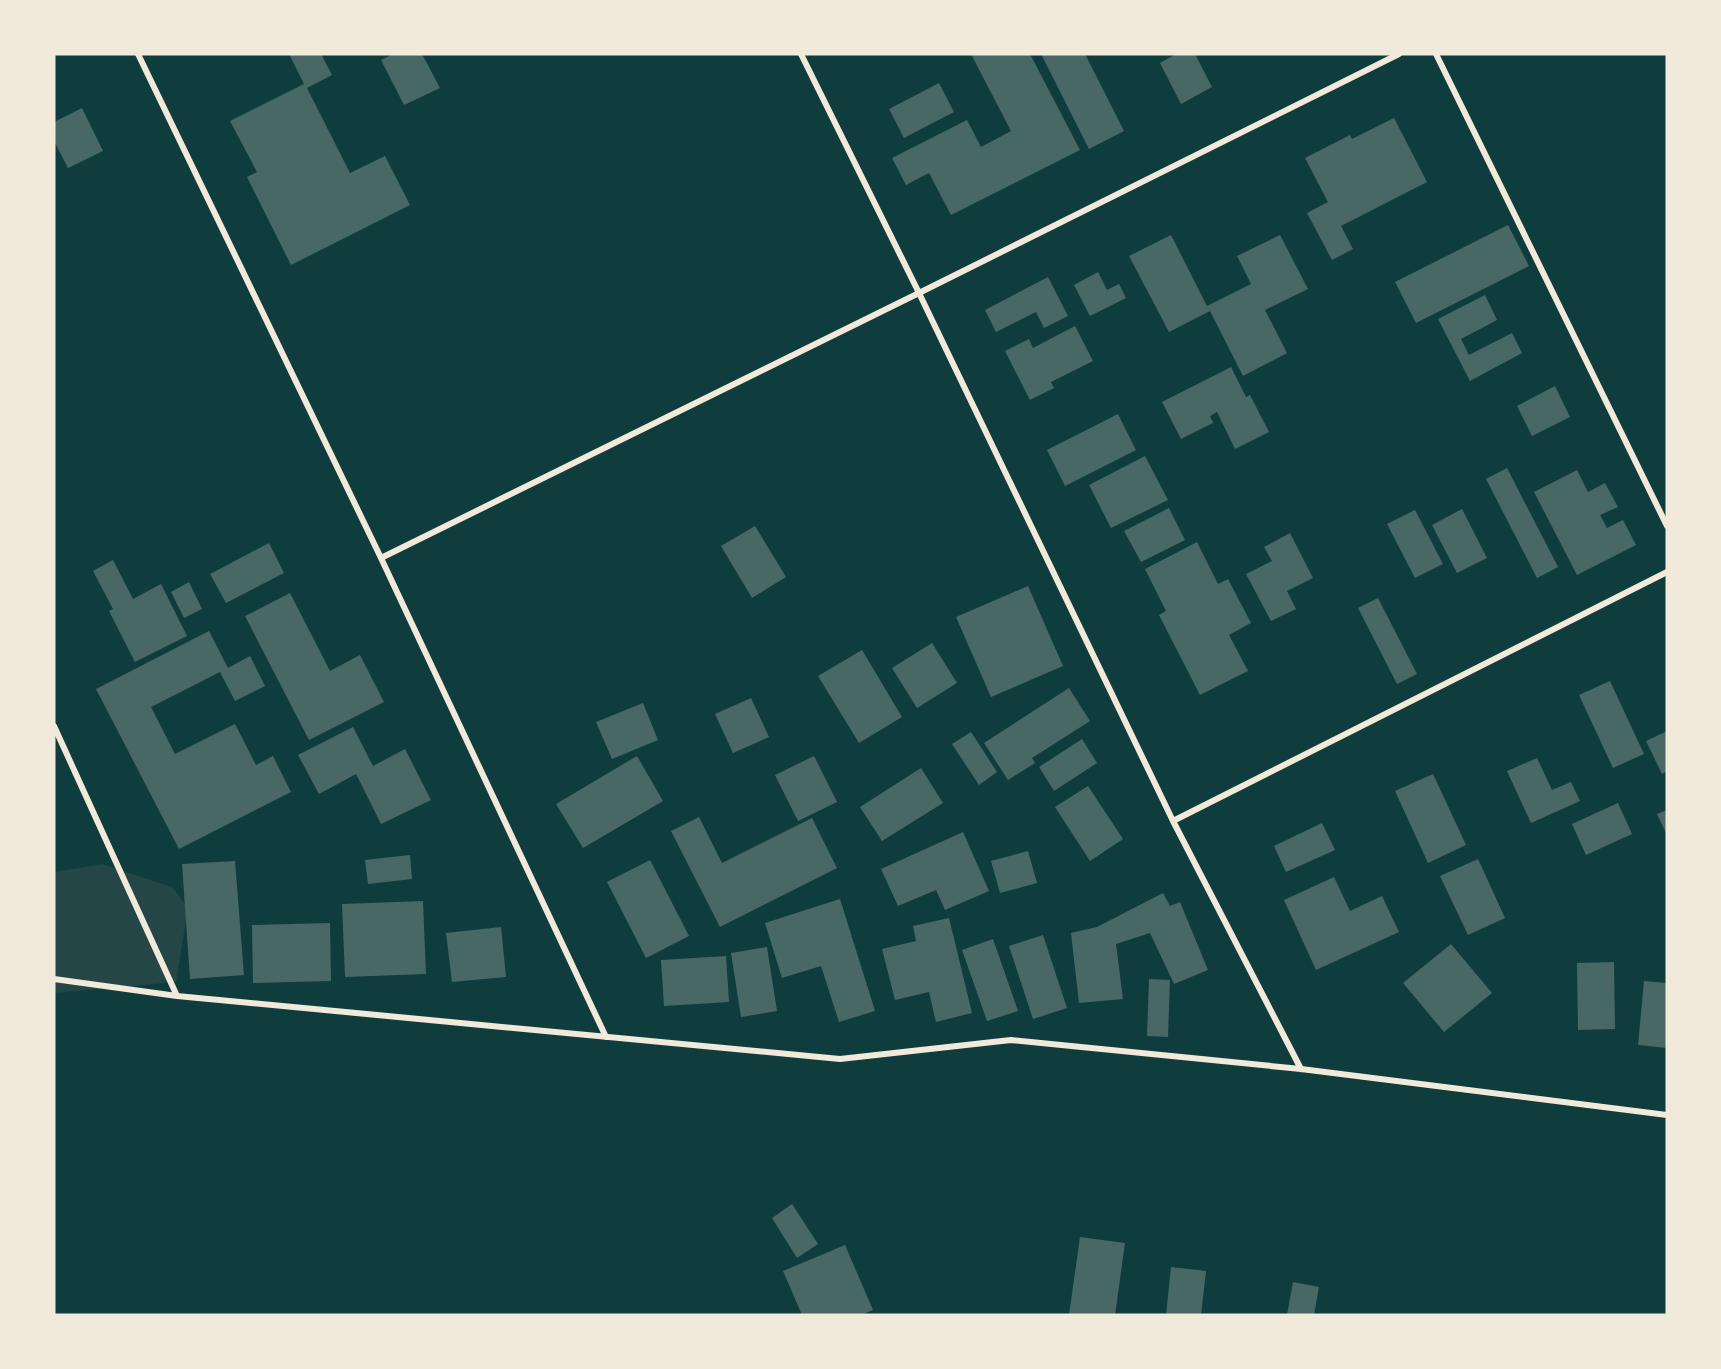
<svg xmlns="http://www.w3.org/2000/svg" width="1721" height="1369" viewBox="0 0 1721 1369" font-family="'Open Sans',sans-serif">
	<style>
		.green { fill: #244646 }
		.building { fill: #486865 }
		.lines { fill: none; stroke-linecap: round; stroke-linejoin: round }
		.minor { stroke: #f1e9da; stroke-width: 6 }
	</style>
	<rect width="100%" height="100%" fill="#0f3d3e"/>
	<path class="green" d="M 102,864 L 172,887 L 188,908 L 176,982 L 54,993 L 54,872 Z"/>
	<path class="building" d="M 289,54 L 321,54 L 332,75 L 307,88 L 350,173 L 385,156 L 410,205 L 291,265 L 247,177 L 257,172 L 230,121 L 304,84 Z
		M 393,54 L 422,54 L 440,88 L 404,105 L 381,60 Z
		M 971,54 L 1030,54 L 1080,150 L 951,215 L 929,173 L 906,185 L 892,158 L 967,120 L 981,147 L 1011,131 Z
		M 1041,54 L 1085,54 L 1124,131 L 1089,149 Z
		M 1176,54 L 1195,54 L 1212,87 L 1181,104 L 1160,63 Z
		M 939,83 L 954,112 L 904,138 L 889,109 Z
		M 82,108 L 103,151 L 68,168 L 54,141 L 54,122 Z
		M 1394,118 L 1427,182 L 1341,226 L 1353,249 L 1332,260 L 1307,213 L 1328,202 L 1305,158 L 1350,135 L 1352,139 Z
		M 1508,225 L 1529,266 L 1416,323 L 1395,282 Z
		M 1171,235 L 1207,306 L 1251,284 L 1237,256 L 1280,235 L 1308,289 L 1265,310 L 1287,353 L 1243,376 L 1210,311 L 1169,332 L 1129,256 Z
		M 1098,272 L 1107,290 L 1119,284 L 1126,298 L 1090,316 L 1074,285 Z
		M 1048,277 L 1068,316 L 1044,328 L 1036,312 L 996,332 L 985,310 Z
		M 1485,295 L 1497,320 L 1461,339 L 1469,355 L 1512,333 L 1522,353 L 1470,381 L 1438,319 Z
		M 1075,326 L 1093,361 L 1051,382 L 1054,388 L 1030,400 L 1005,351 L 1029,339 L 1033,348 Z
		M 1231,367 L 1246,397 L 1250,395 L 1269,432 L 1235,449 L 1217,412 L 1210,416 L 1213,423 L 1181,439 L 1162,402 Z
		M 1555,386 L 1570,417 L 1532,436 L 1517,406 Z
		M 1118,414 L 1136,450 L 1065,486 L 1047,450 Z
		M 1145,456 L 1168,500 L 1111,528 L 1089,485 Z
		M 1507,468 L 1558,567 L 1537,578 L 1486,479 Z
		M 1577,470 L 1588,492 L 1605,483 L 1618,507 L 1600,515 L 1607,528 L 1623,520 L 1636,545 L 1577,575 L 1534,492 Z
		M 1169,508 L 1185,540 L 1141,562 L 1124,531 Z
		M 1462,509 L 1487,558 L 1457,573 L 1432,525 Z
		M 1415,510 L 1443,564 L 1415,578 L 1387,524 Z
		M 755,526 L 786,577 L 752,598 L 721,546 Z
		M 1290,533 L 1313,578 L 1287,591 L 1296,609 L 1271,621 L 1246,574 L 1272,561 L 1264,547 Z
		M 1197,542 L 1218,584 L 1228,579 L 1251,623 L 1229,635 L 1248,671 L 1200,695 L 1159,615 L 1166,611 L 1145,569 Z
		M 269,543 L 284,573 L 226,603 L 210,574 Z
		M 113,560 L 133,599 L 161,584 L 187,636 L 135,662 L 109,611 L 113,609 L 93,571 Z
		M 189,582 L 202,609 L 184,618 L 171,592 Z
		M 1028,586 L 1063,666 L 991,697 L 956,617 Z
		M 290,593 L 330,671 L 360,655 L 384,702 L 309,740 L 245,616 Z
		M 1378,598 L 1417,674 L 1397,684 L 1358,608 Z
		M 209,631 L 228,668 L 250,656 L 265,686 L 235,701 L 220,672 L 151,707 L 175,754 L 235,724 L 256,765 L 273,756 L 291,792 L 179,849 L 96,689 Z
		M 932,643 L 957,683 L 917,708 L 892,668 Z
		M 862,650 L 902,717 L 859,743 L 818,676 Z
		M 1610,681 L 1644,754 L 1613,768 L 1579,695 Z
		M 1069,688 L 1090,721 L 1032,758 L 1035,763 L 1008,780 L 984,743 Z
		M 751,698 L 769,737 L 733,753 L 715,714 Z
		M 643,703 L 658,740 L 612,759 L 596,722 Z
		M 353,727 L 373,766 L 405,749 L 431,800 L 381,824 L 356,774 L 319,794 L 298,755 Z
		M 1667,731 L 1667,771 L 1662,774 L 1646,741 Z
		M 971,732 L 997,772 L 979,785 L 952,744 Z
		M 1082,739 L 1097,763 L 1054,791 L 1039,767 Z
		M 637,756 L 663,801 L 583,848 L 556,804 Z
		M 814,756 L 837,802 L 798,821 L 775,775 Z
		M 1537,758 L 1552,790 L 1571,782 L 1580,801 L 1531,823 L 1507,771 Z
		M 921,768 L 943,803 L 882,841 L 860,807 Z
		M 1433,774 L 1466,845 L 1428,863 L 1395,791 Z
		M 1088,786 L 1123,839 L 1090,861 L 1055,807 Z
		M 1618,803 L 1632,834 L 1586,855 L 1572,824 Z
		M 1667,810 L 1667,835 L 1657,814 Z
		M 699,817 L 722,863 L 812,818 L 837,868 L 720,927 L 671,831 Z
		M 1322,823 L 1335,850 L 1286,872 L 1274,846 Z
		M 963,832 L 989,891 L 945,910 L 936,890 L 898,906 L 881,869 Z
		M 1028,851 L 1037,883 L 1000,893 L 991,861 Z
		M 410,855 L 412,879 L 368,884 L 365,860 Z
		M 1478,859 L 1505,918 L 1468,935 L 1440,876 Z
		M 650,860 L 689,936 L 646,958 L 607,882 Z
		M 235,861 L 244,975 L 190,979 L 182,864 Z
		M 1334,877 L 1350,911 L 1382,896 L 1399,932 L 1316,970 L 1284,900 Z
		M 1163,893 L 1170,906 L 1180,902 L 1208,970 L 1174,984 L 1150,933 L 1116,944 L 1123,999 L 1079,1003 L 1071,933 L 1097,927 Z
		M 840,899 L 875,1011 L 839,1022 L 821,966 L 782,978 L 765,923 Z
		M 423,901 L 426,974 L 345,977 L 342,904 Z
		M 949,918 L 972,1013 L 936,1022 L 929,992 L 895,1000 L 882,949 L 916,941 L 913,926 Z
		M 330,923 L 331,981 L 253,983 L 252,925 Z
		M 501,927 L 506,977 L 452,982 L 446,933 Z
		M 1043,935 L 1067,1008 L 1033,1019 L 1009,946 Z
		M 993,939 L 1018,1011 L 987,1021 L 962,950 Z
		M 1451,944 L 1492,993 L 1444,1032 L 1403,983 Z
		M 767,947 L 777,1011 L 741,1017 L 731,953 Z
		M 726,956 L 729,1002 L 664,1006 L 661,960 Z
		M 1614,962 L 1615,1029 L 1578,1030 L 1577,963 Z
		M 1149,979 L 1170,980 L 1168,1037 L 1147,1036 Z
		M 1644,981 L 1667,983 L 1667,1048 L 1638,1045 Z
		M 792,1204 L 818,1244 L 797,1258 L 772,1218 Z
		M 1080,1237 L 1125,1243 L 1115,1315 L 1069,1315 Z
		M 845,1245 L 873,1310 L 861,1315 L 802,1315 L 783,1271 Z
		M 1171,1267 L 1206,1271 L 1201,1315 L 1166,1315 Z
		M 1293,1282 L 1319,1287 L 1314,1315 L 1287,1315 Z"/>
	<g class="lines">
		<path class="minor" d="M 138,54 L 381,558 L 606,1037
			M 801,54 L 919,293 L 1173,821 L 1301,1069
			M 1436,54 L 1667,526
			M 381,558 L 919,293 L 1399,54
			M 54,726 L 177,996
			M 1173,821 L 1667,572
			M 54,979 L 177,996 L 840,1059 L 1011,1040 L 1301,1069 L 1667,1115"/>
	</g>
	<rect width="1721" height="1369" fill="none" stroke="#f1e9da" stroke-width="111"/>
</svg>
